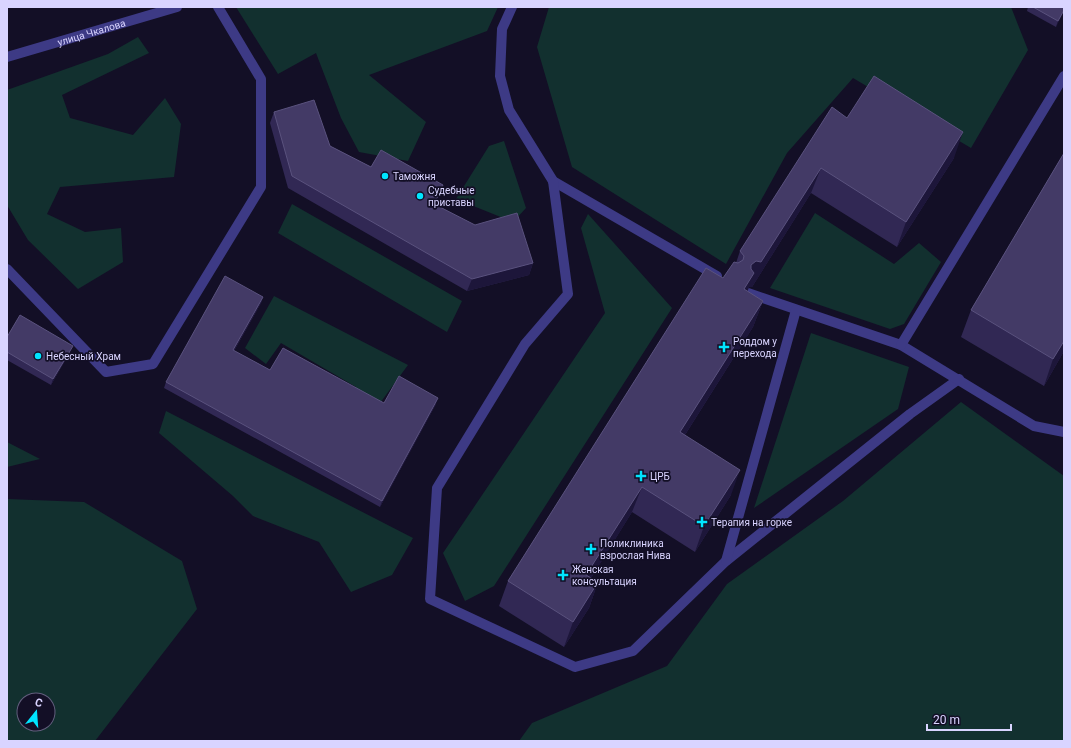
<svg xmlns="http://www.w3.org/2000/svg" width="1071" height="748" viewBox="0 0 1071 748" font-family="Roboto,sans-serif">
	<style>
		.green { fill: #12302f; fill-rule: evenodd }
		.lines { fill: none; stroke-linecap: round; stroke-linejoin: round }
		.minor { stroke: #3d3a85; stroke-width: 10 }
		.wall { fill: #312854 }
		.shaded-wall { fill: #1d163a }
		.building { fill: #433a66; stroke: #5a527e }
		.poi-dot { fill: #00e5ff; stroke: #130f26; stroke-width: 1.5 }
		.labels { text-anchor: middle; stroke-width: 3.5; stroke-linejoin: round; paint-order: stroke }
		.street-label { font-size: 10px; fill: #d9d4ff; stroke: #130f26 }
		.poi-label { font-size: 10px; fill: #d9d4ff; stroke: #130f26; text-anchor: start }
	</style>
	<rect width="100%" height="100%" fill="#130f26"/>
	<path class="green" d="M 236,7 L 498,7 L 487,31 L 369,75 L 426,122 L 408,161 L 359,152 L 341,118 L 316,53 L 278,74 Z
		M 549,7 L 1011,7 L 1028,50 L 971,148 L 853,78 L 787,153 L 726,264 L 572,167 L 537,47 Z
		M 138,37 L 149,53 L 62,95 L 70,118 L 133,135 L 165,98 L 181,124 L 174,177 L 60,187 L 47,214 L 85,232 L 121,228 L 123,262 L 78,289 L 28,240 L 7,205 L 7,90 L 108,54 Z
		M 504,141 L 526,208 L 513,222 L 456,199 L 489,146 Z
		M 292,204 L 462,301 L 447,332 L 278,233 Z
		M 815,213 L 894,264 L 919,243 L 941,262 L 904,324 L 890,329 L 770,288 Z
		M 588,214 L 672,308 L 494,586 L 465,601 L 443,553 L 605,313 L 581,228 Z
		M 274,296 L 408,365 L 369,418 L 356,406 L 356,387 L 281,343 L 266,364 L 245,348 Z
		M 811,333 L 909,367 L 898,409 L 754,508 Z
		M 961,402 L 1064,476 L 1064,741 L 519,741 L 532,723 L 667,666 L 727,584 L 843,501 Z
		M 166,411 L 413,538 L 392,575 L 351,592 L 319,542 L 253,516 L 233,496 L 159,433 Z
		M 7,442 L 40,459 L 7,467 Z
		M 7,499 L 84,502 L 182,561 L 197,609 L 95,741 L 7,741 ZM 24,700 L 48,700 L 48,724 L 24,724 Z"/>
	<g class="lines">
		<g class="minor">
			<path d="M 512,7 L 502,29 L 500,76 L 509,110 L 553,181 L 717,276"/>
			<path id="s1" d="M 7,57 L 177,7"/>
			<path d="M 553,181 L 568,294 L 525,344 L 437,488 L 430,599 L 575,667 L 633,651 L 726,561 L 910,414 L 959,379"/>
			<path d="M 7,269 L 106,372 L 153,364 L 261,187 L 261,79 L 218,7"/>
			<path d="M 748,293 L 901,345 L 1034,426 L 1064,432"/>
			<path d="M 901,345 L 1064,76"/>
			<path d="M 726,561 L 796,310"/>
		</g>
	</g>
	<path class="wall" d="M 1028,7 L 1064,7 L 1056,27 L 1027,11 Z
		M 274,112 L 330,146 L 371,167 L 443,185 L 435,205 L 533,263 L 529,275 L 467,291 L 288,188 L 270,123 Z
		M 847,118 L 954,158 L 897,247 L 811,193 L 752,287 L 749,287 L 747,292 L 763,301 L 753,327 L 685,435 L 731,495 L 695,552 L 632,512 L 591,578 L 598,582 L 589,608 L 564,647 L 499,606 L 508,581 L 723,278 L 736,263 L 740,251 Z
		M 1064,153 L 1064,351 L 1044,386 L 961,337 L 971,310 Z
		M 263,297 L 261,303 L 234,351 L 270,370 L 384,403 L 436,404 L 380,507 L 164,388 L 166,382 Z
		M 7,337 L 70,352 L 51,385 L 7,360 Z"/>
	<path class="shaded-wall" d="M 1064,10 L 1064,12 L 1056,27 L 1058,21 Z
		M 963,132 L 954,158 L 897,247 L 906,222 Z
		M 821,168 L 811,193 L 752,287 L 749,287 L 745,298 L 734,315 L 751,265 Z
		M 443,185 L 439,196 L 430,216 L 434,204 Z
		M 533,263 L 529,275 L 467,291 L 472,279 Z
		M 263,297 L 261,303 L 231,356 L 233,350 Z
		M 763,301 L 753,327 L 671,457 L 680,432 Z
		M 1064,341 L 1064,351 L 1044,386 L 1053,359 Z
		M 73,346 L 70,352 L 51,385 L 53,379 Z
		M 438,398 L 436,404 L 380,507 L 382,501 Z
		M 740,470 L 731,495 L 695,552 L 704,526 Z
		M 642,487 L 632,512 L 577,601 L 586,575 Z
		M 598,582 L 589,608 L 564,647 L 573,622 Z"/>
	<path class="building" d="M 1033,7 L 1064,7 L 1064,10 L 1058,21 Z
		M 874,76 L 963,132 L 906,222 L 821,168 L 761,262 L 756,261 L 751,265 L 751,269 L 754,273 L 744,289 L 763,301 L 680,432 L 740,470 L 704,526 L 642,487 L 586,575 L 598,582 L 573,622 L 508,581 L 706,268 L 723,278 L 734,262 L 738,263 L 743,260 L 744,256 L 740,251 L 832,107 L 847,118 Z
		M 314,100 L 330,146 L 371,167 L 381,150 L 443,185 L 434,204 L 475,225 L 517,213 L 533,263 L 472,279 L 292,176 L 274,112 Z
		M 1064,153 L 1064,341 L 1053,359 L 971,310 Z
		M 225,276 L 263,297 L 233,350 L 270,370 L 283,348 L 384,403 L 399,376 L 438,398 L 382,501 L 166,382 Z
		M 20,315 L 73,346 L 53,379 L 7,352 L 7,337 Z"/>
	<g class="poi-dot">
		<circle cx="385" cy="176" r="4"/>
		<circle cx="420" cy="196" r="4"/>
		<path d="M722 341h4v4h4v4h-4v4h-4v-4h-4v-4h4z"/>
		<circle cx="38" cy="356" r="4"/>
		<path d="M639 470h4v4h4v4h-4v4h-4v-4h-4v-4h4z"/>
		<path d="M700 516h4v4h4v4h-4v4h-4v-4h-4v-4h4z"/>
		<path d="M589 543h4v4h4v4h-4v4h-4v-4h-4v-4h4z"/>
		<path d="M561 569h4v4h4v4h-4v4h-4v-4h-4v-4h4z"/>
	</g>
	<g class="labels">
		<g class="street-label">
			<text dy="4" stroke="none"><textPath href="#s1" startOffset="88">улица Чкалова</textPath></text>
		</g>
		<g class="poi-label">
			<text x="393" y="180">Таможня</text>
			<text x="428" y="194">Судебные<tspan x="428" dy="12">приставы</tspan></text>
			<text x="733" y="345">Роддом у<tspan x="733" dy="12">перехода</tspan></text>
			<text x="46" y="360">Небесный Храм</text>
			<text x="650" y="480">ЦРБ</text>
			<text x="711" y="526">Терапия на горке</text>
			<text x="600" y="547">Поликлиника<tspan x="600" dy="12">взрослая Нива</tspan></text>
			<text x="572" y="573">Женская<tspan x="572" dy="12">консультация</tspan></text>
		</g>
	</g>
	<rect width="1071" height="748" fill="none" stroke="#d9d4ff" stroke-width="16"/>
	<g transform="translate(36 712) rotate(17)"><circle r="19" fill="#130f26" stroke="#625e7d"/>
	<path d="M0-3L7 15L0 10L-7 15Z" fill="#00e5ff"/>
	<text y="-6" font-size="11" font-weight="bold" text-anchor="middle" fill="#d9d4ff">С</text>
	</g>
	<path d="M927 724v6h84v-6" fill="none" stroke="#d9d4ff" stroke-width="2"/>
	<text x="933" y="724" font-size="12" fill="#d9d4ff" stroke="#130f26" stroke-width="3" paint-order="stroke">20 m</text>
</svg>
